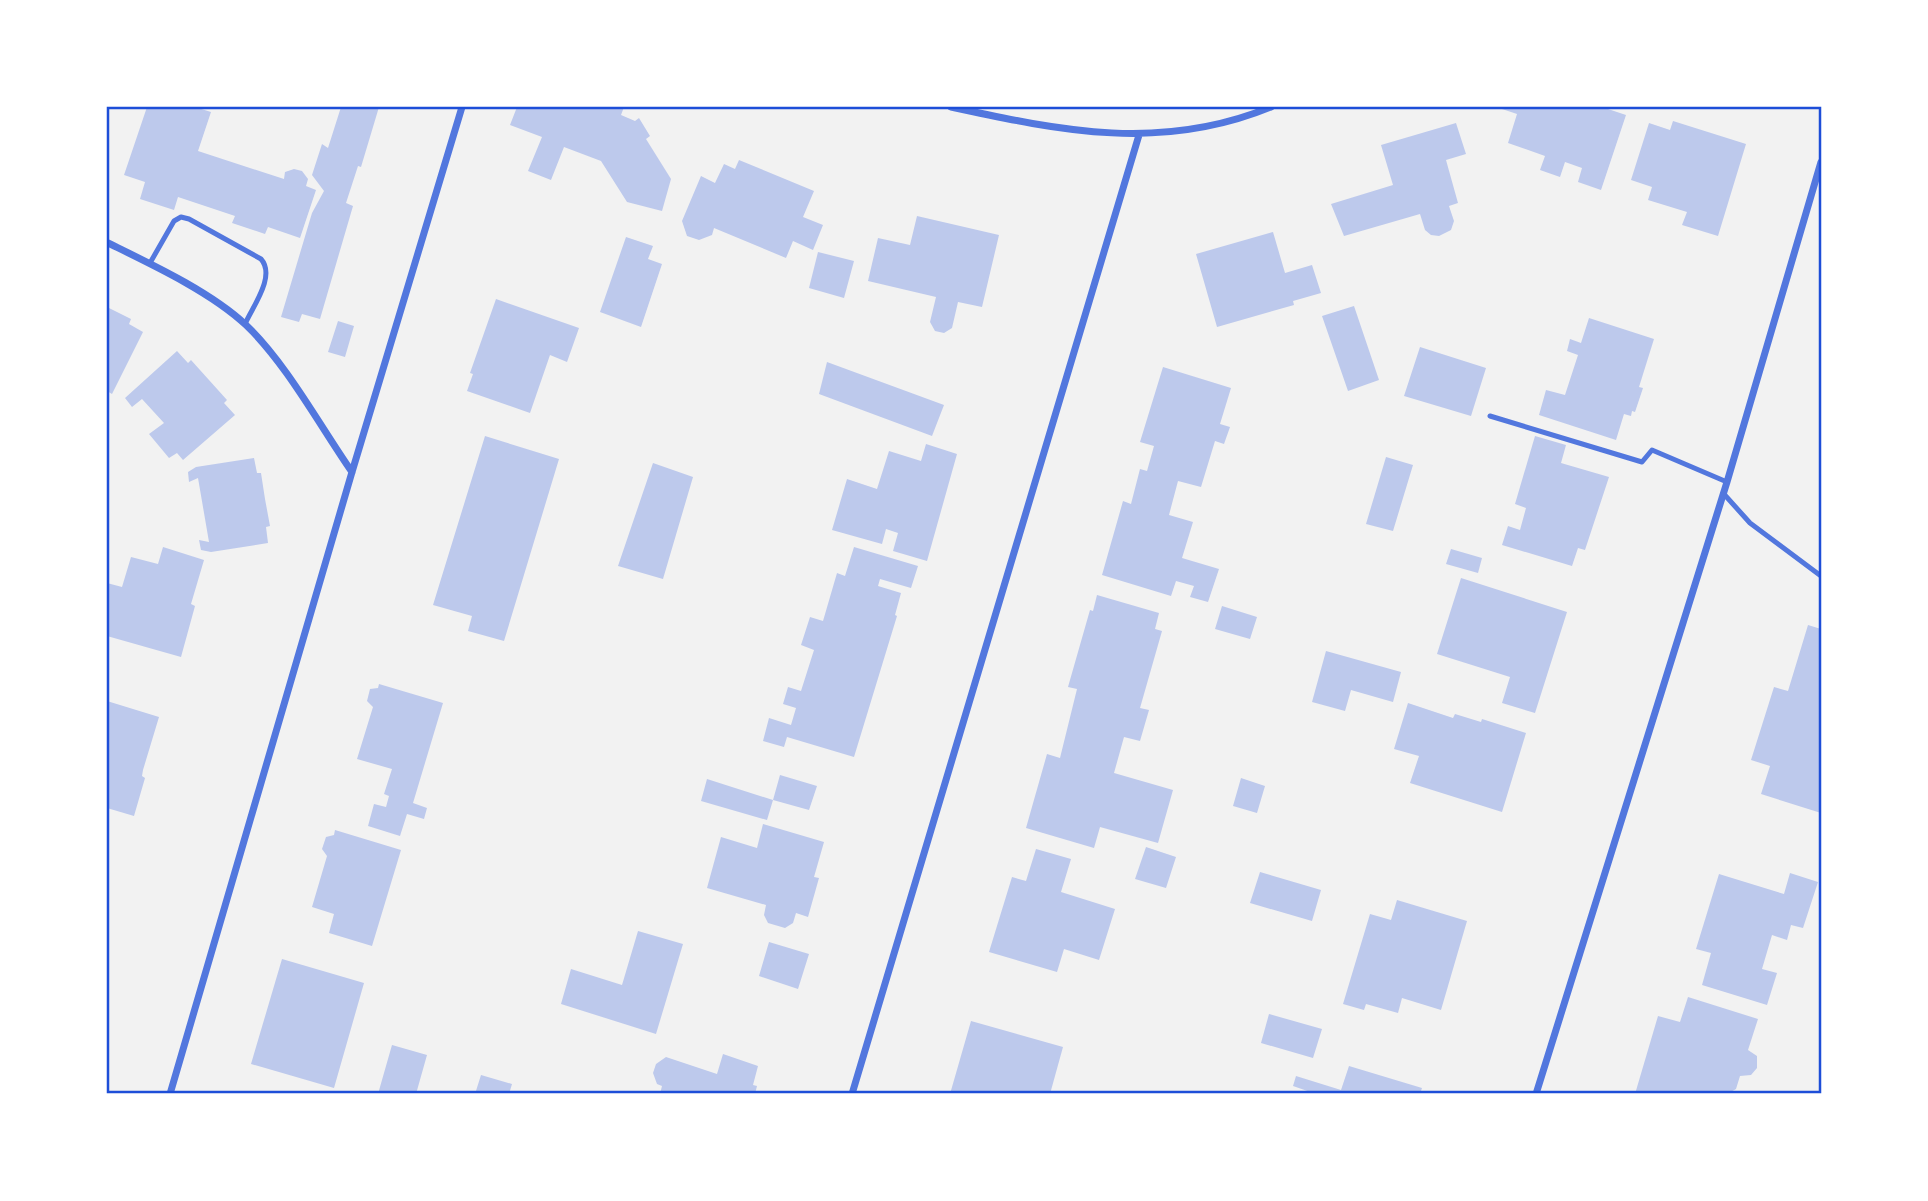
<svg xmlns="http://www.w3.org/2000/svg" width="1928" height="1201" viewBox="0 0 1928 1201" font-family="Manrope,sans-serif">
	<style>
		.building { fill: #bdc9ec }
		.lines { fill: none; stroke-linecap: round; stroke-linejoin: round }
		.service { stroke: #5277de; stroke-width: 5 }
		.minor { stroke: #5277de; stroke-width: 7 }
		.neatline { fill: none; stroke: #1d4ed8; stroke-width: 2.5 }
	</style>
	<rect width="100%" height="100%" fill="#f2f2f2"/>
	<path class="building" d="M 147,107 L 195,107 L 211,112 L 198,151 L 284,179 L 285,172 L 294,169 L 302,171 L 308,179 L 306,186 L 316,190 L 300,238 L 268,227 L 265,234 L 232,223 L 235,216 L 178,197 L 174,210 L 140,199 L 145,182 L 124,175 Z
		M 341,107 L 379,107 L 361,167 L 358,166 L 346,203 L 353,206 L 320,319 L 302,314 L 299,322 L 281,317 L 312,213 L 324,191 L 312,175 L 322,144 L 328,148 Z
		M 517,107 L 624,107 L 621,115 L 635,121 L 639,118 L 650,136 L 646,139 L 671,179 L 662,211 L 627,202 L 601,161 L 564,147 L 551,180 L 528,171 L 542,137 L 510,125 Z
		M 1496,107 L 1602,107 L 1626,115 L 1601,190 L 1578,182 L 1582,168 L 1565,162 L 1560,177 L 1540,170 L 1545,156 L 1508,143 L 1517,114 Z
		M 1673,121 L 1746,144 L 1718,236 L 1682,225 L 1687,212 L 1648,200 L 1652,187 L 1631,180 L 1649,123 L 1670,130 Z
		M 1456,123 L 1466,154 L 1446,160 L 1458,203 L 1449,206 L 1454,221 L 1451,230 L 1439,236 L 1431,235 L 1425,230 L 1420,214 L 1344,236 L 1331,204 L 1393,185 L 1381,145 Z
		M 739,160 L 814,191 L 803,217 L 823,225 L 813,250 L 793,241 L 786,258 L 714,228 L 712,235 L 699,240 L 687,236 L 682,221 L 701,176 L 715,183 L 724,164 L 735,169 Z
		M 917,216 L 999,235 L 982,307 L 958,302 L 952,328 L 944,333 L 935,331 L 930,322 L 936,297 L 868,281 L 878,238 L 910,245 Z
		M 1273,232 L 1285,273 L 1312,265 L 1321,293 L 1293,301 L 1294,305 L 1217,327 L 1196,254 Z
		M 626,237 L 653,246 L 648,259 L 662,264 L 641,327 L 600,312 Z
		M 818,252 L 854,261 L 844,298 L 809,288 Z
		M 496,299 L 579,328 L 567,362 L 550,355 L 530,413 L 467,391 L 473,374 L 470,373 Z
		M 1354,306 L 1379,380 L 1348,391 L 1322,316 Z
		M 107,307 L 131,319 L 129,324 L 143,332 L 112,394 L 107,391 Z
		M 1589,318 L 1654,339 L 1639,387 L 1643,388 L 1635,412 L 1632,411 L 1631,416 L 1624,414 L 1616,440 L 1539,415 L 1546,390 L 1565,395 L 1578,355 L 1567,351 L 1570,339 L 1581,343 Z
		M 338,321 L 354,326 L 345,357 L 328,352 Z
		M 1420,347 L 1486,368 L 1471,416 L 1404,396 Z
		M 177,351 L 188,363 L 191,360 L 227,400 L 224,403 L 235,415 L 183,460 L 177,453 L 169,458 L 149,434 L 164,423 L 142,399 L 132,407 L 125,398 Z
		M 827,362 L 944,405 L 932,436 L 819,394 Z
		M 1163,367 L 1231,388 L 1220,424 L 1230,427 L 1224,444 L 1215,441 L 1201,487 L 1178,481 L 1169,515 L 1193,522 L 1182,558 L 1219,569 L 1208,602 L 1190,597 L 1194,586 L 1176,581 L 1171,596 L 1102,575 L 1123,501 L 1131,504 L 1140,469 L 1147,471 L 1154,446 L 1140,442 Z
		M 485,436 L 559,459 L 504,641 L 468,631 L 472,616 L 433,605 Z
		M 1535,436 L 1566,445 L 1561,463 L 1609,477 L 1585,550 L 1578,548 L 1572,566 L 1502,545 L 1508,526 L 1520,530 L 1526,508 L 1515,504 Z
		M 926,444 L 957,454 L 927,561 L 893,551 L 898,533 L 886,529 L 882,544 L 832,530 L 847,479 L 877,489 L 889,451 L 921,461 Z
		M 1386,457 L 1413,465 L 1393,531 L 1366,524 Z
		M 254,458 L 257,473 L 261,473 L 265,499 L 270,526 L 266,527 L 268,543 L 211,552 L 201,550 L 199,540 L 209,542 L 198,478 L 189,482 L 188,472 L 196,467 Z
		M 653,463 L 693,477 L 663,579 L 618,566 Z
		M 163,547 L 204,560 L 191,604 L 195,606 L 181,657 L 107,636 L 107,583 L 122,587 L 131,557 L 158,564 Z
		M 854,547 L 918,566 L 911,588 L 880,579 L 878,586 L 901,593 L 895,615 L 897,616 L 854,757 L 787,737 L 784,747 L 763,741 L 769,718 L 791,725 L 796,708 L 783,704 L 788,687 L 801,691 L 814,650 L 801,645 L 810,617 L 823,621 L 837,573 L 845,576 Z
		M 1451,549 L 1482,558 L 1478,573 L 1446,564 Z
		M 1461,578 L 1567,612 L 1535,713 L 1502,703 L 1510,677 L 1437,654 Z
		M 1097,595 L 1159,613 L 1155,629 L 1162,631 L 1140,708 L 1149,710 L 1140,741 L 1124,737 L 1114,773 L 1173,790 L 1158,843 L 1100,827 L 1094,848 L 1026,828 L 1047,754 L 1060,758 L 1077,689 L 1068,687 L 1090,610 L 1093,611 Z
		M 1222,606 L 1257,617 L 1250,639 L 1215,629 Z
		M 1808,625 L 1821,629 L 1821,813 L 1761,794 L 1770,766 L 1751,760 L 1774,687 L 1788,691 Z
		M 1326,651 L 1401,672 L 1393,702 L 1351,690 L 1345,711 L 1312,702 Z
		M 379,684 L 443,703 L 413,803 L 427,808 L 424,819 L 407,814 L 400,836 L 368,826 L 374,804 L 386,807 L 389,796 L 384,794 L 392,769 L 357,759 L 373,707 L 367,701 L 370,689 L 378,688 Z
		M 107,701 L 159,717 L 143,770 L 142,776 L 145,778 L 134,816 L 107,808 Z
		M 1408,703 L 1453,718 L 1455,714 L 1481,722 L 1482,719 L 1526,733 L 1502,812 L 1410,783 L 1419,756 L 1394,749 Z
		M 780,775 L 817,786 L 809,810 L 773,800 Z
		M 1241,778 L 1265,786 L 1257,813 L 1233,806 Z
		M 707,779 L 773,800 L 767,820 L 701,801 Z
		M 763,824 L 824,842 L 814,877 L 819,878 L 808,917 L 796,913 L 793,923 L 785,928 L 768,923 L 764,915 L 766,905 L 707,888 L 721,837 L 757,848 Z
		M 335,830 L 401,850 L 372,946 L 329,933 L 334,914 L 312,907 L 327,856 L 322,849 L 326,837 L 334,835 Z
		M 1146,847 L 1176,857 L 1166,888 L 1135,879 Z
		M 1036,849 L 1071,859 L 1061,892 L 1115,909 L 1099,960 L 1064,949 L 1057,972 L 989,952 L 1012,877 L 1026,881 Z
		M 1260,872 L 1321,890 L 1312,921 L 1250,903 Z
		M 1790,873 L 1818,882 L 1803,928 L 1791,925 L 1787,940 L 1772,935 L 1762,969 L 1777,973 L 1767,1005 L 1702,985 L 1711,953 L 1696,949 L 1719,874 L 1784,894 Z
		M 1397,900 L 1467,921 L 1441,1010 L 1402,998 L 1398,1013 L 1366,1004 L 1364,1010 L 1343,1004 L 1370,914 L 1391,920 Z
		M 638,931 L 683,944 L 656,1034 L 561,1004 L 571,969 L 622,985 Z
		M 769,942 L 809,954 L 798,989 L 759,976 Z
		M 282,959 L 364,983 L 334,1088 L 251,1064 Z
		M 1688,997 L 1758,1019 L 1748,1050 L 1757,1056 L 1757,1068 L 1751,1075 L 1740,1076 L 1736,1089 L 1727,1094 L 1635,1094 L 1658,1016 L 1680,1022 Z
		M 1269,1014 L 1322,1029 L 1313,1058 L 1261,1043 Z
		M 971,1021 L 1063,1047 L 1050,1094 L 950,1094 Z
		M 392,1045 L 427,1055 L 416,1094 L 378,1094 Z
		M 723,1054 L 758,1066 L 753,1085 L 757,1086 L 755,1094 L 660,1094 L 662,1086 L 657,1084 L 653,1073 L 656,1064 L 666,1057 L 717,1074 Z
		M 1349,1066 L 1422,1088 L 1420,1094 L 1316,1094 L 1293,1086 L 1296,1076 L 1341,1090 Z
		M 481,1075 L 512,1084 L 509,1094 L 475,1094 Z"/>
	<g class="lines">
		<path class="service" d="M 150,263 L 174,221 L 181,217 L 189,219 L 261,259 C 276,276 253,306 245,324
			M 1490,416 L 1642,462 L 1652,450 L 1727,482
			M 1723,493 L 1750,523 L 1821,576"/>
		<path class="minor" d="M 951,107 C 1062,131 1162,152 1271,107
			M 108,243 C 151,264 211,292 246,325 C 286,363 320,426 352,472
			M 170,1094 L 352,472 L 462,107
			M 852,1094 L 1139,135
			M 1536,1094 L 1727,482 L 1821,162"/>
	</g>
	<rect width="1928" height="1201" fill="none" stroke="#ffffff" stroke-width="217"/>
	<rect x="108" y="108" width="1712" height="984" class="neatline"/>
</svg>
